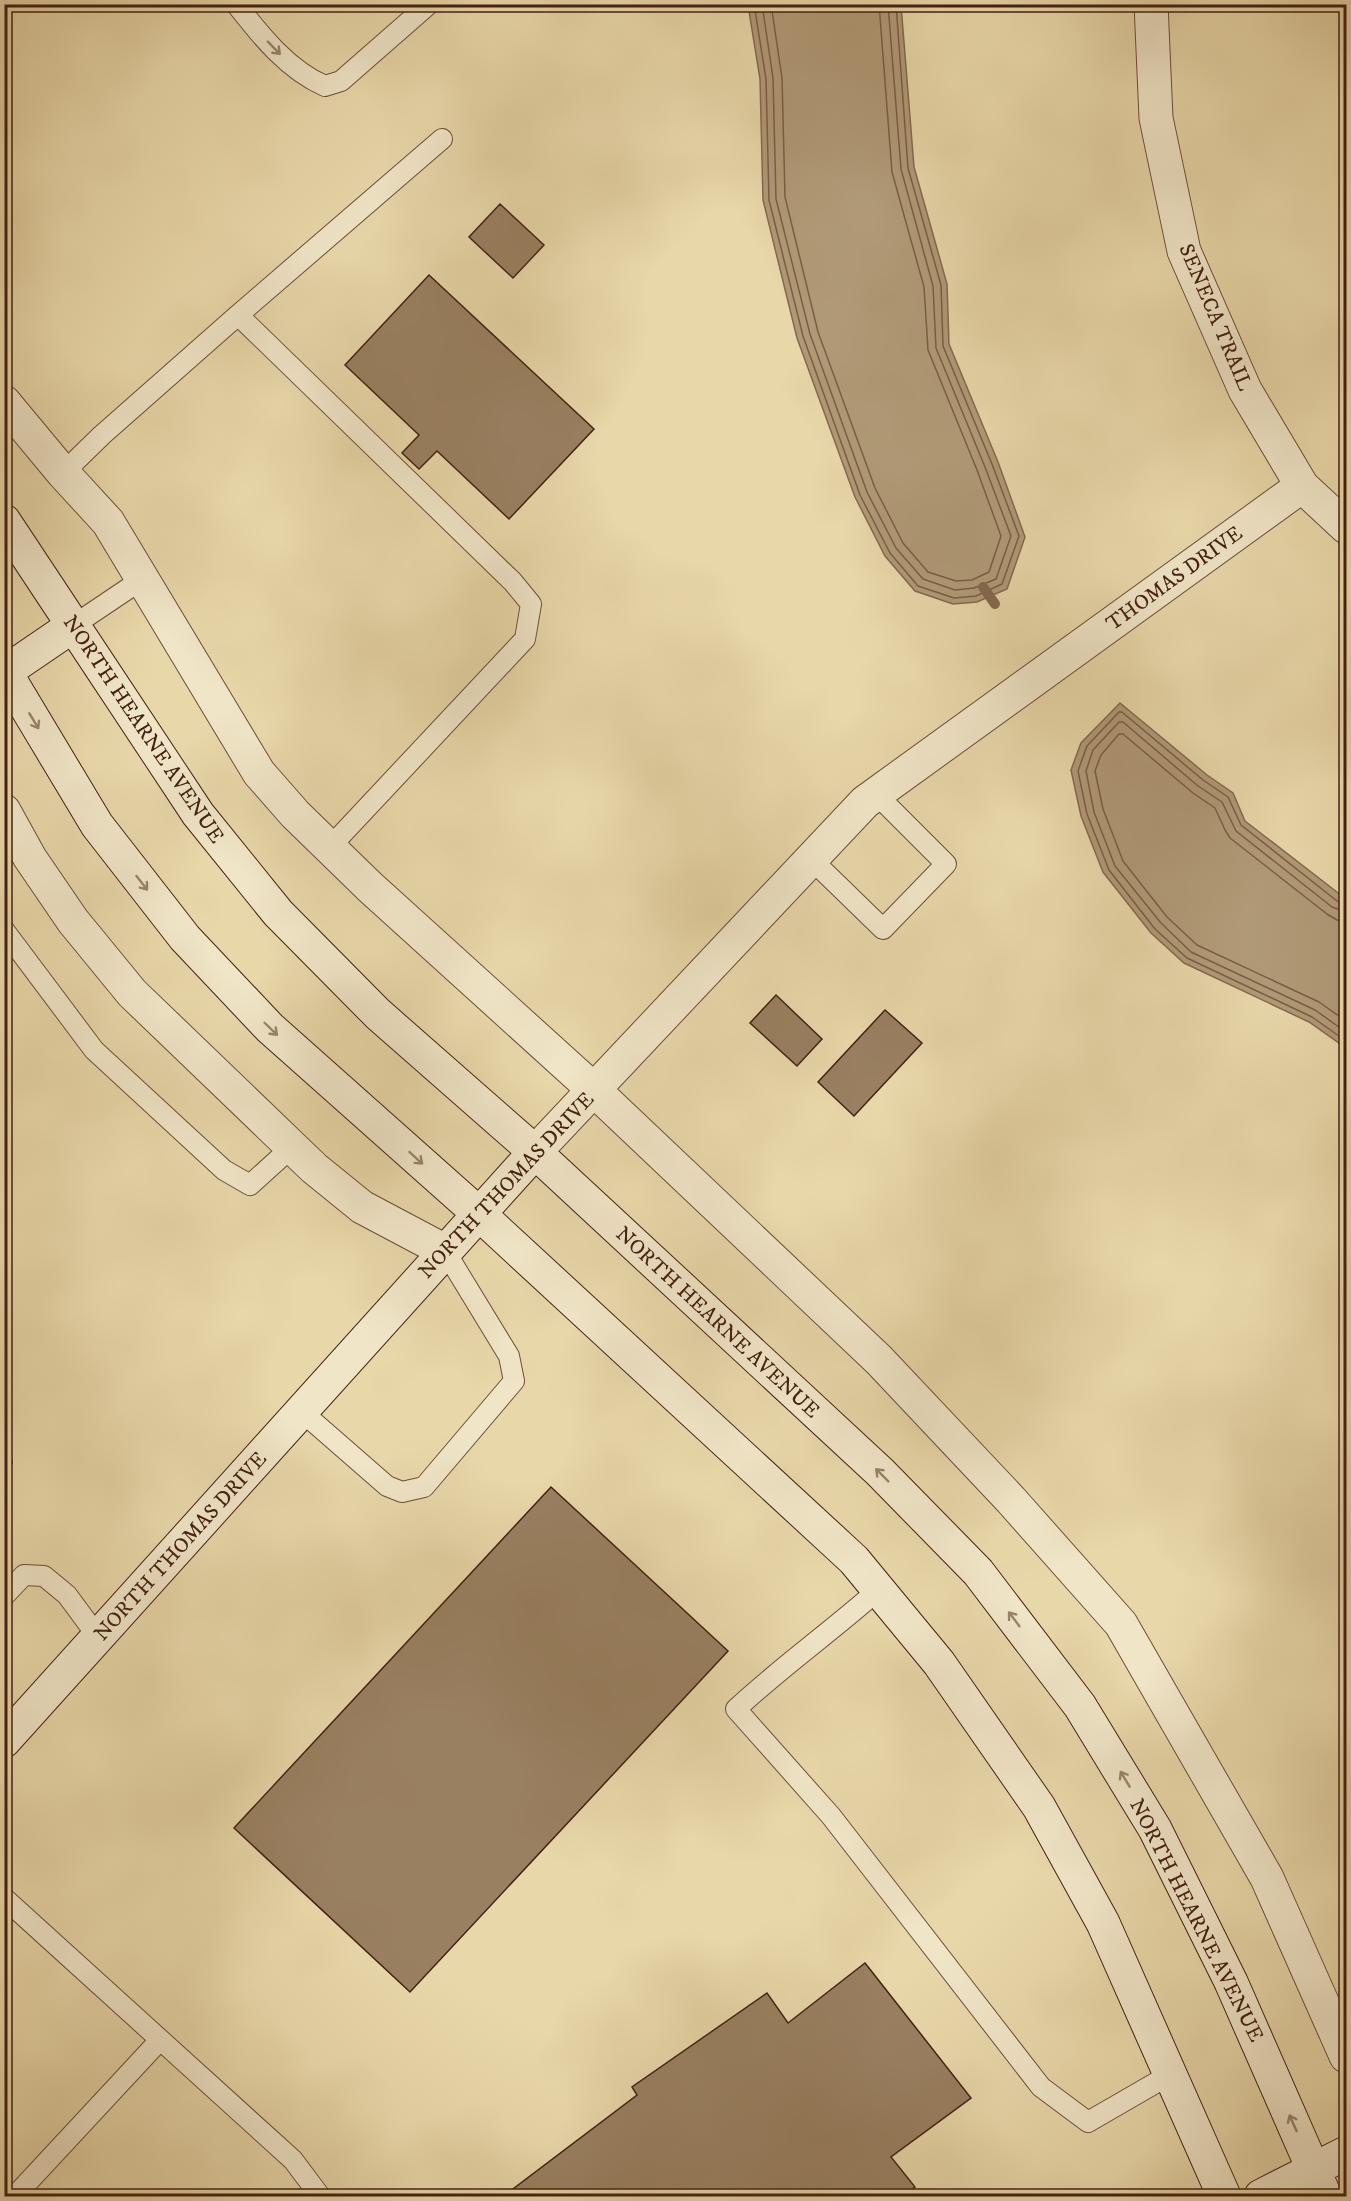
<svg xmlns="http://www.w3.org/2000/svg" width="1351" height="2201" viewBox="0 0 1351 2201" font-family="'IM FELL DW Pica',serif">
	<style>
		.water { fill: #b09976; stroke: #84694e; stroke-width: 1.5 }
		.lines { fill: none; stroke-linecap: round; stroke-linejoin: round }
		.shore { stroke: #7a5d44; stroke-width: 1.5 }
		.stream { stroke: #84694e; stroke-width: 10 }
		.building { fill: #998061; stroke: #432112; stroke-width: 1.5 }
		.lane-casing { stroke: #6c4e38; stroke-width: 22 }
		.street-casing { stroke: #6c4e38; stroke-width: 35 }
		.secondary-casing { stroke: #432112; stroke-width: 35 }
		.lane { stroke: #f0e5c7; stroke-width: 20 }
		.street { stroke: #f0e5c7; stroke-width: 33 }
		.secondary { stroke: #f0e5c7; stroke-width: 33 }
		.oneway { stroke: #9a836c }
		.labels { text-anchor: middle; stroke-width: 4.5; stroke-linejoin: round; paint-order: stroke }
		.street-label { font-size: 21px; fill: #432112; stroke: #f0e5c7 }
	</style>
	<rect width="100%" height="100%" fill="#e8d7a9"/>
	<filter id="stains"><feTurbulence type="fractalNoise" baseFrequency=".00333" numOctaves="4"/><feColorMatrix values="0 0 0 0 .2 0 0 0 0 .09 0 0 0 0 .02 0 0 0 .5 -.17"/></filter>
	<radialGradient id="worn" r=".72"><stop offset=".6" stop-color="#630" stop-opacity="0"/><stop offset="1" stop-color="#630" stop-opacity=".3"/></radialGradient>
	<path class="water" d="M 748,5 L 901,5 L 914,167 L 947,284 L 949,344 L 998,462 L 1025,537 L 1007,589 L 977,602 L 953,604 L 915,591 L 885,556 L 855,497 L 797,338 L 763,200 L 760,79 Z
		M 1120,703 L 1207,775 L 1233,793 L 1245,821 L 1346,899 L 1346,1048 L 1309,1022 L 1184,963 L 1151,933 L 1103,872 L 1081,816 L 1071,770 L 1081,743 Z"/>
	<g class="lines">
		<path class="shore" d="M 754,4 L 766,79 L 769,200 L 803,336 L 860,495 L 890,553 L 918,586 L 954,598 L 976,596 L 1002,584 L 1019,536 L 992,464 L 943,346 L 941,285 L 908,168 L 896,4
			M 762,4 L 773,78 L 776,199 L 810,334 L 867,492 L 896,548 L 923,579 L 955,590 L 974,588 L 996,579 L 1011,536 L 985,467 L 936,348 L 933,286 L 901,169 L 888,4
			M 771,4 L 782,78 L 785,197 L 818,332 L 875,488 L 903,543 L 928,572 L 956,581 L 972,580 L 989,572 L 1001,536 L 977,470 L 928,350 L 924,287 L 892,172 L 879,4
			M 1346,904 L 1337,901 L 1241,825 L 1228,797 L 1203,780 L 1122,712 L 1119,712 L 1087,746 L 1078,771 L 1087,814 L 1109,870 L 1155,929 L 1187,958 L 1312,1017 L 1346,1041
			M 1346,912 L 1332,907 L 1236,831 L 1222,802 L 1198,786 L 1123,722 L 1119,722 L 1093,750 L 1086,771 L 1094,812 L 1115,866 L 1161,923 L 1191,952 L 1315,1010 L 1346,1032
			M 1346,921 L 1337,920 L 1327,914 L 1230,838 L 1225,830 L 1215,808 L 1193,793 L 1123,734 L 1119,734 L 1101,755 L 1095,771 L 1103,809 L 1123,861 L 1167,917 L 1197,945 L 1319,1002 L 1346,1021"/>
		<path class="stream" d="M 983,587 L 995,604"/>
	</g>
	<path class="building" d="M 500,204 L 544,245 L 513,278 L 469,237 Z
		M 429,275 L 594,429 L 509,519 L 437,451 L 419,469 L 402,453 L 419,435 L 345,365 Z
		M 776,995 L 822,1039 L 797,1066 L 750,1023 Z
		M 885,1010 L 922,1043 L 854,1116 L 818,1082 Z
		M 4,1400 L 12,1463 L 4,1464 Z
		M 551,1487 L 728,1651 L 410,1992 L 234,1828 Z
		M 865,1963 L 971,2098 L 891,2157 L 915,2187 L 902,2196 L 513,2196 L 509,2192 L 637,2095 L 632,2087 L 767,1993 L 788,2023 Z"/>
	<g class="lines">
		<defs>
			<path id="lane" d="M 236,4 C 261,36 288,70 325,86 L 341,81 L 429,4
				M 238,315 L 442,139
				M 63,473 L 102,435 L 238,315 L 513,582 L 531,604 L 525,639 L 330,847
				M 74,625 L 141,580
				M 811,859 L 883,929 L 946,864 L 876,794
				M 4,930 L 94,1050 L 224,1170 L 250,1185 L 292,1147
				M 301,1411 L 387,1486 L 402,1492 L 424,1487 L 514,1381 L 509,1356 L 445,1251
				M 878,1590 C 832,1631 781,1667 736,1709 L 831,1816 L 1041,2087 L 1088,2122 L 1171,2074
				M 4,1596 L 24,1575 L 44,1576 L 67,1595 L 98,1637
				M 4,1898 L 293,2160 L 320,2196
				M 15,2196 L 160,2040"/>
			<path id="street" d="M 1151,4 L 1156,118 L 1184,251 L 1245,390 L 1302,486 L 1346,527
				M 4,402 L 63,473 L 108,522 L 259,773 L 295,814 L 370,887 L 594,1090 L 879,1360 L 1011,1500 L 1121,1624 L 1267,1878 L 1346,2056
				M 4,811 L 30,858 L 73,921 L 132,993 L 314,1168 L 362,1207 L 445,1251
				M 535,1152 L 865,802 L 1302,486"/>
			<path id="secondary" d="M 4,521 L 198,814 L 278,913 L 378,1014 L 535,1152 L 880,1472 L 978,1572 L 1080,1706 L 1155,1829 L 1231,1982 L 1325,2196
				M 4,670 L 97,825 L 185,938 L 270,1028 L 478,1213 L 854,1560 L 939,1663 L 1039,1807 L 1103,1923 L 1224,2196
				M 5,672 L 74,625
				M 4,1741 L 535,1152
				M 1261,2196 L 1346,2153"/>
		</defs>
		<use href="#lane" class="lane-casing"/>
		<use href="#street" class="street-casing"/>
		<use href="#secondary" class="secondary-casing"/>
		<use href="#lane" class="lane"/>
		<use href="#street" class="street"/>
		<use href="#secondary" class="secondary"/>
	</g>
	<defs><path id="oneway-shaft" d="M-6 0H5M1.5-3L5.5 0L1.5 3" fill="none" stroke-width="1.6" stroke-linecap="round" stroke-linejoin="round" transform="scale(1.5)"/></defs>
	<g class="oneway">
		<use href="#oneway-shaft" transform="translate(274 48) rotate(46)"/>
		<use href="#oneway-shaft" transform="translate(34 721) rotate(59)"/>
		<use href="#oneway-shaft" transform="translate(142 883) rotate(52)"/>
		<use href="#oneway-shaft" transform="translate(271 1029) rotate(44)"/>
		<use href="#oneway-shaft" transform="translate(416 1158) rotate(42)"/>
		<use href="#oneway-shaft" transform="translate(882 1475) rotate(-135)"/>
		<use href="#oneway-shaft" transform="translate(1014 1619) rotate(-127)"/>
		<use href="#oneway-shaft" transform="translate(1125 1779) rotate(-121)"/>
		<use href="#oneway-shaft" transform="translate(1293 2123) rotate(-114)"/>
	</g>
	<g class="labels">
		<g class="street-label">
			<text transform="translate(1216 317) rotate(67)" y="7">SENECA TRAIL</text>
			<text transform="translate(1174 578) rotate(-36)" y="7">THOMAS DRIVE</text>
			<text transform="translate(144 729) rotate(56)" y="7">NORTH HEARNE AVENUE</text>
			<text transform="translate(506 1185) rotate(-47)" y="7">NORTH THOMAS DRIVE</text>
			<text transform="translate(718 1322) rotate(43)" y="7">NORTH HEARNE AVENUE</text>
			<text transform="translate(180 1546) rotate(-48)" y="7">NORTH THOMAS DRIVE</text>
			<text transform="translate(1197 1920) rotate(63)" y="7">NORTH HEARNE AVENUE</text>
		</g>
	</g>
	<rect width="1351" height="2201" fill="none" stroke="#e8d7a9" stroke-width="24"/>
	<rect x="6" y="6" width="1339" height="2189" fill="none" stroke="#432112" stroke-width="3"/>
	<rect x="12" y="12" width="1327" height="2177" fill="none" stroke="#432112" stroke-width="1.5"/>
	<rect width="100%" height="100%" filter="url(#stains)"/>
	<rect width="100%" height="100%" fill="url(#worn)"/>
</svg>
